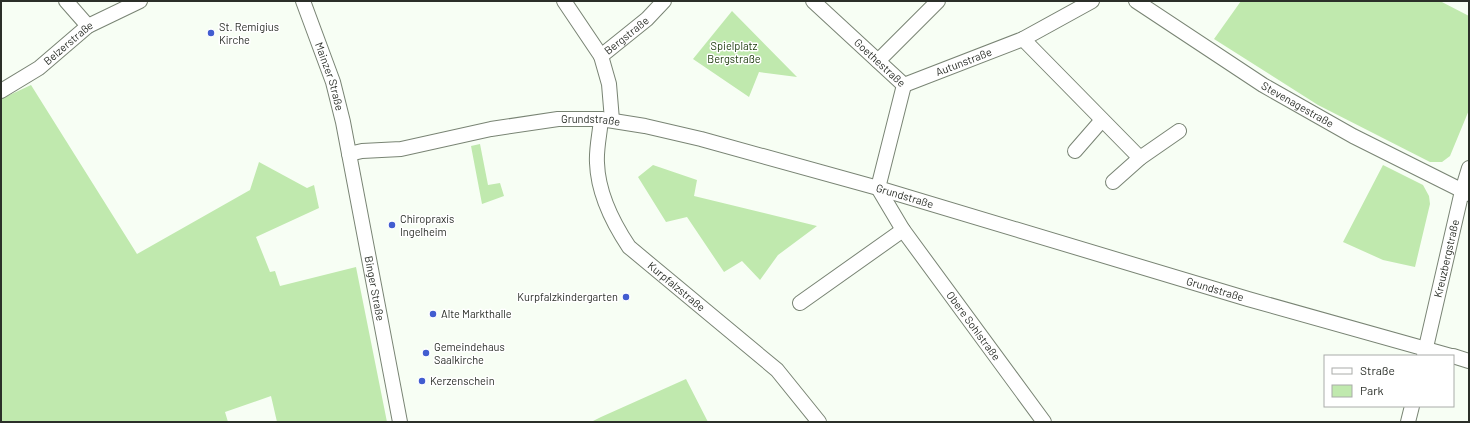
<svg xmlns="http://www.w3.org/2000/svg" width="1470" height="423" viewBox="0 0 1470 423" font-family="Barlow,sans-serif">
	<style>
		.green { fill: #c0e9ae }
		.lines { fill: none; stroke-linecap: round; stroke-linejoin: round }
		.minor-casing { stroke: #798474; stroke-width: 16 }
		.minor { stroke: #fff; stroke-width: 14 }
		.poi-dot { fill: #425dd0; stroke: #fff; stroke-width: 1.5 }
		.labels { text-anchor: middle; stroke-width: 3; stroke-linejoin: round; paint-order: stroke }
		.poi-label { font-size: 11px; fill: #2b2f29; stroke: #fff; text-anchor: start }
		.street-label { font-size: 11px; fill: #2b2f29; stroke: #fff }
		.park-label { font-size: 11px; fill: #193708; stroke: #fff }
	</style>
	<rect width="100%" height="100%" fill="#f7fef4"/>
	<path class="green" d="M 1241,1 L 1440,1 L 1469,16 L 1469,110 L 1450,156 L 1442,162 L 1430,162 L 1318,105 L 1214,39 Z
		M 732,11 L 797,77 L 759,72 L 749,97 L 693,59 Z
		M 31,85 L 137,254 L 250,190 L 259,162 L 307,188 L 314,185 L 319,208 L 256,237 L 270,272 L 275,271 L 280,286 L 356,267 L 387,422 L 277,422 L 271,396 L 225,412 L 228,422 L 1,422 L 1,99 Z
		M 480,144 L 488,185 L 500,183 L 504,196 L 482,204 L 471,146 Z
		M 653,165 L 697,180 L 694,196 L 817,226 L 778,255 L 760,280 L 742,261 L 724,272 L 687,217 L 666,222 L 638,177 Z
		M 1383,165 L 1423,185 L 1429,196 L 1430,204 L 1415,267 L 1383,260 L 1343,242 Z
		M 686,379 L 708,422 L 591,422 L 601,417 Z"/>
	<g class="lines">
		<defs>
			<g id="minor">
				<path d="M 66,1 L 88,26"/>
				<path id="s1" d="M 303,1 L 333,82 L 343,122 L 400,422"/>
				<path d="M 564,1 L 601,56"/>
				<path id="s2" d="M 813,1 L 904,85 L 878,188 L 903,230 L 1044,422"/>
				<path id="s3" d="M 1136,1 L 1263,85 L 1353,136 L 1469,194"/>
				<path d="M 1023,39 L 1140,158 L 1179,131"/>
				<path d="M 878,61 L 938,1"/>
				<path id="s4" d="M 904,85 L 1023,39 L 1092,1"/>
				<path id="s5" d="M 1,91 L 39,68 L 88,26 L 140,1"/>
				<path id="s6" d="M 601,119 C 600,133 596,149 597,163 C 598,193 613,223 629,247 L 777,370 L 819,422"/>
				<path id="s7" d="M 612,120 L 609,84 L 601,56 L 647,19 L 664,1"/>
				<path d="M 1075,151 L 1102,120"/>
				<path id="s8" d="M 349,154 L 362,151 L 401,149 L 491,129 L 558,119 L 601,119 L 645,126 L 701,139 L 878,188 L 1248,299 L 1451,356"/>
				<path d="M 1113,182 L 1140,158"/>
				<path d="M 800,303 L 903,230"/>
				<path id="s9" d="M 1424,356 L 1462,191 L 1469,168"/>
				<path d="M 1453,356 L 1469,361"/>
				<path d="M 1408,422 L 1412,406"/>
			</g>
		</defs>
		<use href="#minor" class="minor-casing"/>
		<use href="#minor" class="minor"/>
	</g>
	<g class="poi-dot">
		<circle cx="211" cy="33" r="4"/>
		<circle cx="392" cy="225" r="4"/>
		<circle cx="626" cy="297" r="4"/>
		<circle cx="433" cy="314" r="4"/>
		<circle cx="426" cy="353" r="4"/>
		<circle cx="422" cy="381" r="4"/>
	</g>
	<g class="labels">
		<g class="poi-label">
			<text x="219" y="31">St. Remigius<tspan x="219" dy="13">Kirche</tspan></text>
			<text x="400" y="223">Chiropraxis<tspan x="400" dy="13">Ingelheim</tspan></text>
			<text x="618" y="301" text-anchor="end">Kurpfalzkindergarten</text>
			<text x="441" y="318">Alte Markthalle</text>
			<text x="434" y="351">Gemeindehaus<tspan x="434" dy="13">Saalkirche</tspan></text>
			<text x="430" y="385">Kerzenschein</text>
		</g>
		<g class="street-label">
			<text dy="4" stroke="none"><textPath href="#s7" startOffset="98">Bergstraße</textPath></text>
			<text dy="4" stroke="none"><textPath href="#s5" startOffset="83">Belzerstraße</textPath></text>
			<text dy="4" stroke="none"><textPath href="#s4" startOffset="64">Autunstraße</textPath></text>
			<text dy="4" stroke="none"><textPath href="#s2" startOffset="91">Goethestraße</textPath></text>
			<text dy="4" stroke="none"><textPath href="#s1" startOffset="80">Mainzer Straße</textPath></text>
			<text dy="4" stroke="none"><textPath href="#s3" startOffset="192">Stevenagestraße</textPath></text>
			<text dy="4" stroke="none"><textPath href="#s8" startOffset="245">Grundstraße</textPath></text>
			<text dy="4" stroke="none"><textPath href="#s8" startOffset="569">Grundstraße</textPath></text>
			<text dy="4" stroke="none"><textPath href="#s9" startOffset="100">Kreuzbergstraße</textPath></text>
			<text dy="4" stroke="none"><textPath href="#s6" startOffset="197">Kurpfalzstraße</textPath></text>
			<text dy="4" stroke="none"><textPath href="#s1" startOffset="297">Binger Straße</textPath></text>
			<text dy="4" stroke="none"><textPath href="#s8" startOffset="893">Grundstraße</textPath></text>
			<text dy="4" stroke="none"><textPath href="#s2" startOffset="398">Obere Sohlstraße</textPath></text>
		</g>
		<g class="park-label">
			<text x="734" y="50">Spielplatz<tspan x="734" dy="13">Bergstraße</tspan></text>
		</g>
	</g>
	<rect width="1470" height="423" fill="none" stroke="#2b2f29" stroke-width="4"/>
	<rect x="1324" y="355" width="130" height="52" fill="#ffffff" stroke="#aaaca9"/>
	<rect x="1332" y="368" width="20" height="6" fill="#ffffff" stroke="#aaaca9"/>
	<text x="1360" y="375" font-size="12" fill="#2b2f29">Straße</text>
	<rect x="1332" y="385" width="20" height="12" fill="#c0e9ae" stroke="#aaaca9"/>
	<text x="1360" y="395" font-size="12" fill="#2b2f29">Park</text>
</svg>
